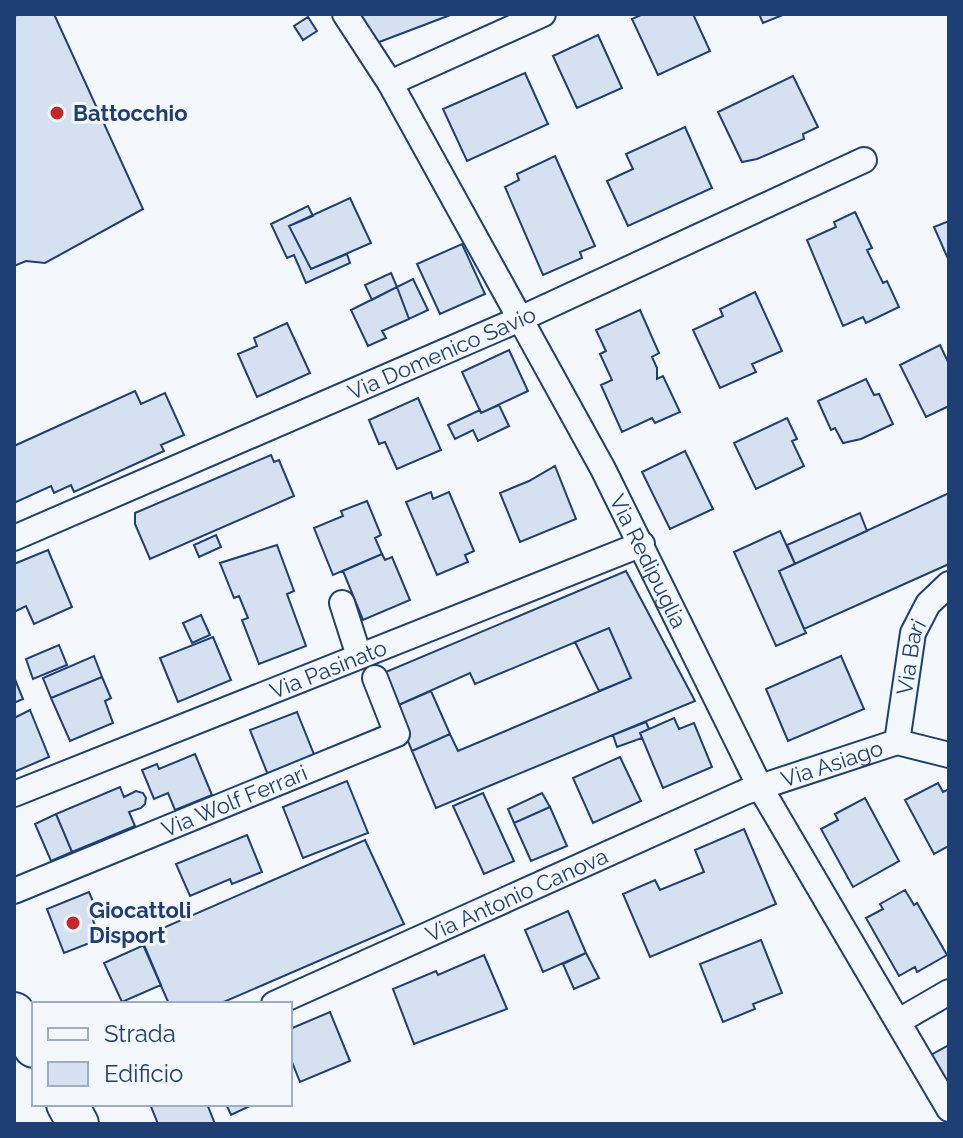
<svg xmlns="http://www.w3.org/2000/svg" width="963" height="1138" viewBox="0 0 963 1138" font-family="Raleway,sans-serif">
	<style>
		.building { fill: #d5e0f0; stroke: #1d3f73; stroke-width: 2 }
		.lines { fill: none; stroke-linecap: round; stroke-linejoin: round }
		.street-casing { stroke: #1d3f73; stroke-width: 28 }
		.primary-casing { stroke: #1d3f73; stroke-width: 44 }
		.street { stroke: #f4f7fb; stroke-width: 24 }
		.primary { stroke: #f4f7fb; stroke-width: 40 }
		.poi-dot { fill: #c62828; stroke: #f4f7fb; stroke-width: 3 }
		.labels { text-anchor: middle; stroke-width: 6; stroke-linejoin: round; paint-order: stroke }
		.poi-label { font-size: 22px; font-weight: bold; fill: #1d3f73; stroke: #f4f7fb; text-anchor: start }
		.street-label { font-size: 22px; fill: #1d3f73; stroke: #f4f7fb }
	</style>
	<rect width="100%" height="100%" fill="#f4f7fb"/>
	<path class="building" d="M 19,14 L 54,14 L 143,209 L 45,263 L 26,261 L 14,266 L 14,16 Z
		M 351,14 L 453,14 L 374,44 Z
		M 643,14 L 693,14 L 710,51 L 658,75 L 632,19 Z
		M 759,14 L 785,14 L 763,23 Z
		M 308,17 L 317,31 L 303,40 L 294,26 Z
		M 598,35 L 622,88 L 577,108 L 553,56 Z
		M 525,73 L 548,124 L 467,161 L 443,109 Z
		M 793,76 L 818,127 L 803,134 L 804,139 L 757,159 L 742,162 L 718,112 Z
		M 685,127 L 712,188 L 628,226 L 607,181 L 633,169 L 626,154 Z
		M 555,156 L 595,246 L 580,252 L 582,258 L 543,275 L 505,187 L 519,180 L 517,174 Z
		M 350,198 L 371,243 L 311,269 L 289,226 Z
		M 308,206 L 313,216 L 289,226 L 311,269 L 347,254 L 350,263 L 306,283 L 294,255 L 287,258 L 271,224 Z
		M 855,212 L 872,248 L 867,250 L 883,283 L 887,281 L 899,307 L 866,323 L 863,317 L 843,326 L 807,240 L 836,227 L 834,222 Z
		M 949,221 L 949,261 L 934,227 Z
		M 462,244 L 485,294 L 440,314 L 417,264 Z
		M 391,273 L 397,287 L 372,300 L 365,285 Z
		M 413,279 L 428,310 L 409,319 L 397,287 Z
		M 397,287 L 409,319 L 382,331 L 386,338 L 368,346 L 351,310 Z
		M 755,292 L 782,351 L 752,364 L 756,372 L 720,388 L 693,330 L 723,316 L 720,309 Z
		M 640,310 L 659,353 L 652,357 L 657,368 L 657,379 L 663,376 L 680,412 L 655,423 L 652,418 L 622,432 L 601,385 L 612,380 L 600,354 L 606,351 L 596,330 Z
		M 287,323 L 310,373 L 257,397 L 238,354 L 257,346 L 254,338 Z
		M 940,345 L 949,364 L 949,406 L 926,417 L 900,365 Z
		M 509,350 L 528,391 L 481,413 L 462,372 Z
		M 866,379 L 874,395 L 879,394 L 893,424 L 861,439 L 843,443 L 835,428 L 831,430 L 818,401 Z
		M 135,391 L 141,404 L 165,393 L 184,435 L 161,445 L 164,451 L 74,492 L 71,485 L 54,493 L 51,486 L 14,503 L 14,446 Z
		M 418,398 L 441,450 L 397,469 L 385,442 L 379,444 L 369,420 Z
		M 499,405 L 509,426 L 478,441 L 473,430 L 455,439 L 448,425 L 480,410 L 481,413 Z
		M 787,418 L 797,439 L 792,441 L 804,466 L 756,489 L 734,443 Z
		M 685,451 L 713,509 L 670,529 L 642,472 Z
		M 271,455 L 274,462 L 279,460 L 294,496 L 150,559 L 135,524 L 135,513 Z
		M 555,466 L 576,519 L 520,542 L 500,493 L 529,481 Z
		M 431,492 L 433,499 L 449,492 L 474,551 L 465,555 L 468,562 L 437,575 L 406,502 Z
		M 949,493 L 949,564 L 804,629 L 779,571 Z
		M 367,501 L 381,535 L 375,538 L 382,554 L 333,575 L 314,528 L 343,516 L 341,511 Z
		M 860,513 L 867,531 L 795,564 L 787,545 Z
		M 780,531 L 795,564 L 779,571 L 806,633 L 776,646 L 734,552 Z
		M 216,535 L 221,547 L 199,557 L 194,545 Z
		M 277,545 L 294,591 L 287,594 L 306,646 L 259,664 L 242,620 L 248,618 L 239,596 L 234,598 L 220,563 Z
		M 48,550 L 72,607 L 34,624 L 26,606 L 14,612 L 14,564 Z
		M 382,554 L 385,560 L 392,557 L 410,600 L 363,620 L 343,571 Z
		M 626,571 L 695,701 L 436,808 L 412,751 L 450,734 L 458,751 L 631,678 L 609,628 L 475,684 L 470,673 L 394,707 L 381,674 Z
		M 201,615 L 210,635 L 192,643 L 183,623 Z
		M 609,628 L 631,678 L 599,691 L 575,642 Z
		M 213,637 L 231,680 L 178,702 L 160,658 Z
		M 59,645 L 67,665 L 33,679 L 26,659 Z
		M 94,656 L 102,677 L 51,698 L 43,678 Z
		M 841,656 L 864,709 L 788,741 L 766,689 Z
		M 14,677 L 23,699 L 14,703 Z
		M 102,677 L 111,698 L 105,701 L 113,723 L 70,741 L 51,698 Z
		M 431,691 L 450,734 L 412,751 L 394,707 Z
		M 30,710 L 49,757 L 14,772 L 14,718 Z
		M 297,712 L 315,757 L 268,775 L 250,730 Z
		M 674,718 L 679,729 L 694,723 L 712,767 L 663,788 L 640,733 Z
		M 646,722 L 649,729 L 640,733 L 642,738 L 617,747 L 613,735 Z
		M 195,754 L 212,795 L 175,810 L 168,793 L 154,799 L 142,770 L 157,764 L 159,769 Z
		M 620,757 L 641,801 L 593,823 L 573,778 Z
		M 347,781 L 368,833 L 303,858 L 283,807 Z
		M 938,783 L 943,792 L 949,789 L 949,846 L 934,854 L 905,800 Z
		M 120,787 L 124,797 L 136,791 L 143,793 L 146,798 L 145,804 L 141,808 L 129,812 L 135,826 L 72,852 L 56,814 Z
		M 483,793 L 514,861 L 484,874 L 453,806 Z
		M 542,793 L 550,807 L 514,823 L 508,809 Z
		M 865,798 L 899,861 L 853,887 L 821,829 L 838,820 L 835,814 Z
		M 550,807 L 567,846 L 531,861 L 514,823 Z
		M 56,814 L 72,852 L 51,861 L 35,824 Z
		M 744,829 L 776,904 L 650,957 L 623,894 L 655,880 L 660,890 L 704,872 L 695,850 Z
		M 247,835 L 262,872 L 232,884 L 230,879 L 190,896 L 176,864 Z
		M 365,840 L 404,924 L 219,1004 L 169,1004 L 140,938 Z
		M 905,890 L 914,905 L 917,903 L 947,955 L 917,972 L 915,967 L 899,976 L 866,918 L 883,909 L 880,904 Z
		M 89,892 L 100,918 L 93,920 L 100,939 L 64,953 L 47,909 Z
		M 568,911 L 586,953 L 543,972 L 525,930 Z
		M 761,940 L 782,993 L 753,1004 L 755,1009 L 723,1022 L 700,964 Z
		M 144,945 L 161,985 L 122,1002 L 104,963 Z
		M 586,953 L 599,978 L 574,989 L 563,964 Z
		M 484,955 L 507,1009 L 414,1044 L 393,989 L 436,971 L 438,975 Z
		M 330,1012 L 350,1061 L 300,1082 L 290,1057 L 290,1029 Z
		M 949,1045 L 949,1087 L 931,1055 Z
		M 150,1104 L 207,1104 L 215,1124 L 158,1124 Z
		M 226,1104 L 254,1104 L 231,1115 Z"/>
	<g class="lines">
		<defs>
			<g id="street">
				<path id="s1" d="M 345,14 L 390,83 L 603,469 L 760,787 L 949,1109"/>
				<path d="M 390,83 L 543,14"/>
				<path id="s2" d="M 14,538 L 520,319 L 864,160"/>
				<path d="M 342,603 L 359,656"/>
				<path id="s3" d="M 897,742 L 913,633 L 928,604 L 949,584"/>
				<path id="s4" d="M 14,794 L 642,544"/>
				<path id="s5" d="M 14,891 L 397,734 L 375,678"/>
				<path id="s6" d="M 274,1004 L 745,792 L 897,742 L 949,755"/>
				<path d="M 899,1021 L 949,992"/>
			</g>
			<path id="primary" d="M 14,1013 L 34,1047
				M 67,1104 L 78,1124"/>
		</defs>
		<use href="#street" class="street-casing"/>
		<use href="#primary" class="primary-casing"/>
		<use href="#street" class="street"/>
		<use href="#primary" class="primary"/>
	</g>
	<g class="poi-dot">
		<circle cx="57" cy="113" r="8"/>
		<circle cx="73" cy="923" r="8"/>
	</g>
	<g class="labels">
		<g class="poi-label">
			<text x="73" y="121">Battocchio</text>
			<text x="89" y="918">Giocattoli<tspan x="89" dy="25">Disport</tspan></text>
		</g>
		<g class="street-label">
			<text dy="8" stroke="none"><textPath href="#s2" startOffset="466">Via Domenico Savio</textPath></text>
			<text dy="8" stroke="none"><textPath href="#s1" startOffset="626">Via Redipuglia</textPath></text>
			<text dy="8" stroke="none"><textPath href="#s3" startOffset="86">Via Bari</textPath></text>
			<text dy="8" stroke="none"><textPath href="#s4" startOffset="338">Via Pasinato</textPath></text>
			<text dy="8" stroke="none"><textPath href="#s6" startOffset="608">Via Asiago</textPath></text>
			<text dy="8" stroke="none"><textPath href="#s5" startOffset="238">Via Wolf Ferrari</textPath></text>
			<text dy="8" stroke="none"><textPath href="#s6" startOffset="266">Via Antonio Canova</textPath></text>
		</g>
	</g>
	<rect width="963" height="1138" fill="none" stroke="#1d3f73" stroke-width="32"/>
	<rect x="32" y="1002" width="260" height="104" fill="#f4f7fb" stroke="#9eadc5" stroke-width="2"/>
	<rect x="48" y="1028" width="40" height="12" fill="#f4f7fb" stroke="#9eadc5" stroke-width="2"/>
	<text x="104" y="1042" font-size="24" fill="#1d3f73">Strada</text>
	<rect x="48" y="1062" width="40" height="24" fill="#d5e0f0" stroke="#9eadc5" stroke-width="2"/>
	<text x="104" y="1082" font-size="24" fill="#1d3f73">Edificio</text>
</svg>
